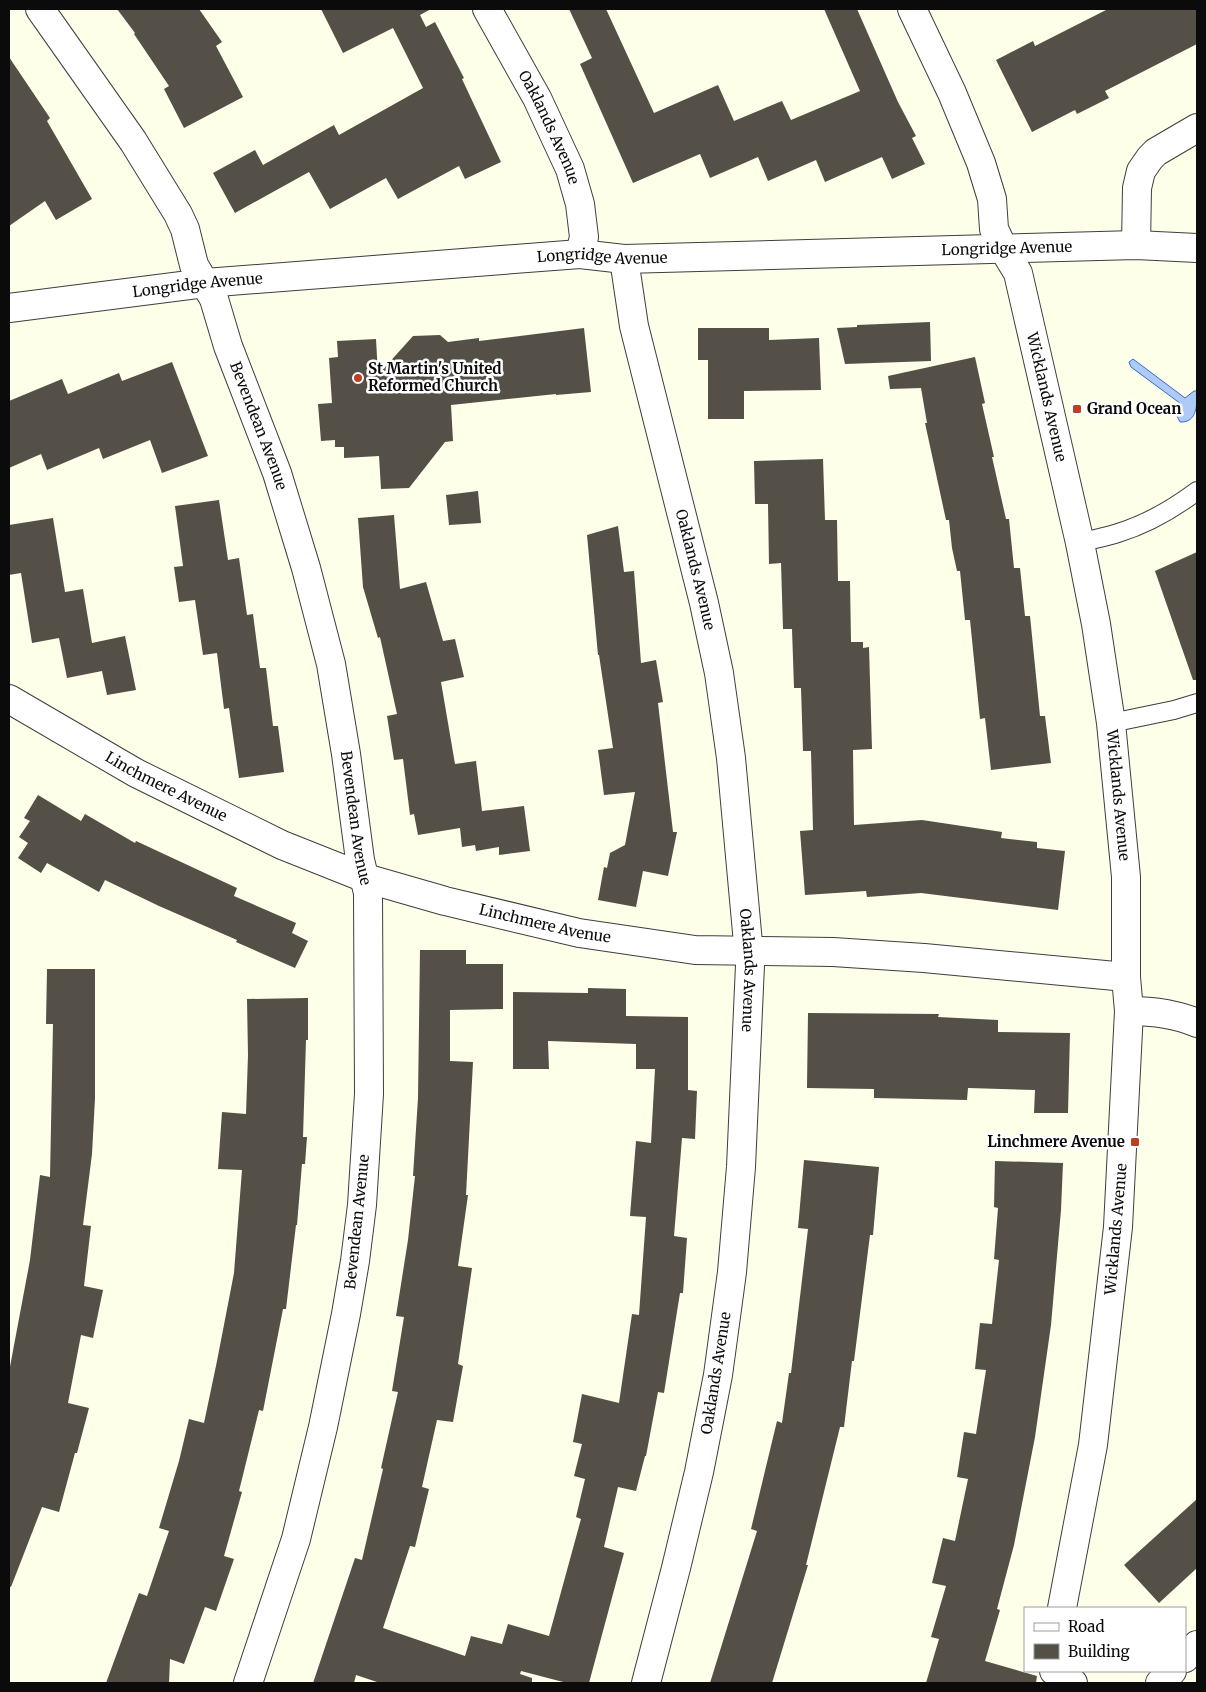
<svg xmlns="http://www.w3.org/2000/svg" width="1206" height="1692" viewBox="0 0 1206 1692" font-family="Merriweather,serif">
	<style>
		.water { fill: #aecaf7; stroke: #346bce }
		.building { fill: #544f47 }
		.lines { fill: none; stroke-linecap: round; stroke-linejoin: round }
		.service-casing { stroke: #3e3e3e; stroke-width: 20 }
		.minor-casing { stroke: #3e3e3e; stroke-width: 30 }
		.service { stroke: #fff; stroke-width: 18 }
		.minor { stroke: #fff; stroke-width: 28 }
		.poi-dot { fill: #bc4022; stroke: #fff; stroke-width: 2 }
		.labels { text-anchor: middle; stroke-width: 5; stroke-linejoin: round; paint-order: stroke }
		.street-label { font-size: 15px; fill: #0b0b0b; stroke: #fff }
		.poi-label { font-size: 15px; font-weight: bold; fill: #0b0b0b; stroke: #fff; text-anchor: start }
	</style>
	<rect width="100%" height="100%" fill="#feffe9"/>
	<path class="water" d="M 1133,359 L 1185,398 L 1194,391 L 1197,391 C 1197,403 1198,423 1180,422 L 1176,414 L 1181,404 L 1131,367 L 1129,362 Z"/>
	<path class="building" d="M 117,9 L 199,9 L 222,42 L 216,46 L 243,97 L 184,128 L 164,89 L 169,86 L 134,34 L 135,33 Z
		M 321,9 L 431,9 L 420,15 L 426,27 L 435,22 L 464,78 L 462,79 L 501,162 L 465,179 L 459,166 L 398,199 L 386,178 L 330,209 L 309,172 L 235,213 L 213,173 L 255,150 L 263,165 L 334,125 L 339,135 L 423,88 L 393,28 L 343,53 Z
		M 569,9 L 606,9 L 654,113 L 718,85 L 734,121 L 782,101 L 791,120 L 860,91 L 824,9 L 857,9 L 898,102 L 916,136 L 912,138 L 925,164 L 892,179 L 882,157 L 825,182 L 816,160 L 768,181 L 758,157 L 710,178 L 700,154 L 633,183 L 580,64 L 592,58 Z
		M 1108,9 L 1197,9 L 1197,44 L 1105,91 L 1109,98 L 1077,114 L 1075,110 L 1032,132 L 996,60 L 1033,41 L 1035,46 Z
		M 9,57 L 50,118 L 47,121 L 92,199 L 56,220 L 45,201 L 9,226 Z
		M 930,322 L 931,361 L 845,364 L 837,328 L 857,327 L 857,325 Z
		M 584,328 L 591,392 L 556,395 L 556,394 L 451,405 L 453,441 L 445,442 L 409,488 L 381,489 L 379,456 L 344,458 L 344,447 L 335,447 L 335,440 L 321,441 L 318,404 L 332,403 L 329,358 L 338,357 L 337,341 L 376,339 L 378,375 L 413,336 L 440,335 L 448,342 L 479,338 L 479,341 Z
		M 698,328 L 769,328 L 769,340 L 819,338 L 821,390 L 744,391 L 744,419 L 708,419 L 708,360 L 698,360 Z
		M 975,357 L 985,403 L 982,404 L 994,457 L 992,457 L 1006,519 L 1009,519 L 1014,568 L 1020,568 L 1025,616 L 1030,616 L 1040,716 L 1045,716 L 1051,763 L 991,770 L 985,718 L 980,719 L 970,620 L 965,620 L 960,571 L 957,571 L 952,548 L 949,520 L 946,520 L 925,423 L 927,423 L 921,388 L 890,389 L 888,376 Z
		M 172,362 L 208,456 L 162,473 L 150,440 L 103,459 L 99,448 L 47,470 L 41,454 L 9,468 L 9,401 L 62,379 L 68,394 L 119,373 L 122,381 Z
		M 823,459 L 825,520 L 837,520 L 838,581 L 850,581 L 851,642 L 863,642 L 863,648 L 869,647 L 872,749 L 853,750 L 854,825 L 922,820 L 1002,832 L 1001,838 L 1037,842 L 1037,848 L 1065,851 L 1058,910 L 921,893 L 867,897 L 866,891 L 805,895 L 800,831 L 813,830 L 811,751 L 803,751 L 801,688 L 794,688 L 792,629 L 783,629 L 781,563 L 769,564 L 768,504 L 755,504 L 754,461 Z
		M 478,491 L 481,523 L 449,525 L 446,495 Z
		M 219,500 L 228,560 L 239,558 L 247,615 L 253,614 L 260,668 L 266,668 L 273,726 L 278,726 L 284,772 L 239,778 L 229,708 L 224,709 L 217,653 L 203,655 L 195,600 L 179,602 L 174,567 L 183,566 L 175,506 Z
		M 394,515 L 400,589 L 426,582 L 443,641 L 455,639 L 464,677 L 441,682 L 455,764 L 476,761 L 482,811 L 524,806 L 530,851 L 499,855 L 499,847 L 476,851 L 475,845 L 462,847 L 460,828 L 418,835 L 414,814 L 410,815 L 403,759 L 394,760 L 387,716 L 397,714 L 380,637 L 378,638 L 363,587 L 358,518 Z
		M 53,518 L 65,592 L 83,589 L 92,643 L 125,636 L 136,690 L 107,695 L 102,671 L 67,678 L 59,638 L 32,643 L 21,573 L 9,575 L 9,525 Z
		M 618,526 L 624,572 L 634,571 L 641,663 L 656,660 L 663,702 L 658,703 L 673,832 L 677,832 L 668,876 L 643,871 L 636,907 L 598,900 L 604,867 L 607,868 L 610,853 L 625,845 L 635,792 L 604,795 L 598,750 L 613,748 L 599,655 L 598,655 L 587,535 Z
		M 1197,552 L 1197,680 L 1193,680 L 1155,571 Z
		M 38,795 L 81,821 L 85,814 L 135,843 L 136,841 L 237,888 L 234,896 L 296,923 L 292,933 L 308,941 L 295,968 L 236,942 L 237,940 L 159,906 L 105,880 L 99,892 L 47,863 L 41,873 L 18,858 L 28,843 L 19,837 L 30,821 L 24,818 Z
		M 420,950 L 466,950 L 466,964 L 503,964 L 503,1009 L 450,1010 L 450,1061 L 473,1062 L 466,1195 L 468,1195 L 458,1266 L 472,1268 L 458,1364 L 463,1366 L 453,1422 L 437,1420 L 422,1487 L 429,1489 L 415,1547 L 410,1546 L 383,1628 L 465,1656 L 471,1636 L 502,1644 L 508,1624 L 549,1636 L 581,1519 L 576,1517 L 585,1479 L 574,1476 L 582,1444 L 573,1442 L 582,1394 L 619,1403 L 632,1314 L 639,1315 L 646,1217 L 630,1216 L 636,1141 L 651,1143 L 655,1069 L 636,1069 L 636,1044 L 548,1041 L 549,1069 L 513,1069 L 513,992 L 588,993 L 588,988 L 626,989 L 626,1016 L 688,1017 L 688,1090 L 697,1091 L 695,1139 L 682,1138 L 674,1236 L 687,1238 L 683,1293 L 680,1293 L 664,1393 L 658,1392 L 646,1456 L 645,1456 L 636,1491 L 618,1487 L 604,1547 L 624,1553 L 589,1683 L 567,1683 L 521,1671 L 520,1674 L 532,1678 L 532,1683 L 380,1683 L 356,1675 L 354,1683 L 313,1683 L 355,1558 L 362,1560 L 383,1469 L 381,1468 L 398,1392 L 392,1391 L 404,1317 L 396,1316 L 408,1240 L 415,1176 L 413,1176 L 418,1098 Z
		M 47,969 L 95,969 L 95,1098 L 92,1154 L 83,1225 L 91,1226 L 84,1286 L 103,1290 L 93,1338 L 81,1335 L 68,1403 L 89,1408 L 77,1453 L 75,1453 L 59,1512 L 42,1507 L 11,1587 L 9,1586 L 9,1372 L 30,1260 L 40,1175 L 50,1177 L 53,1024 L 46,1024 Z
		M 308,998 L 308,1040 L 306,1040 L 303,1137 L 307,1137 L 305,1164 L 302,1164 L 297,1225 L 296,1225 L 286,1309 L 283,1309 L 263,1411 L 259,1410 L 239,1491 L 242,1492 L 224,1556 L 234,1559 L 216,1611 L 205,1607 L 184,1664 L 170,1659 L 169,1683 L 106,1683 L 139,1593 L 147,1596 L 169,1531 L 159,1528 L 179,1461 L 189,1419 L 204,1423 L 217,1361 L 234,1273 L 242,1170 L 218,1169 L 222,1112 L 246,1114 L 248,1055 L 247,999 Z
		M 808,1013 L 939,1014 L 938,1017 L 998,1020 L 998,1032 L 1070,1033 L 1068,1113 L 1034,1113 L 1035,1090 L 968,1088 L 967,1100 L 874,1098 L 874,1089 L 807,1088 Z
		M 804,1160 L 879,1167 L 873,1235 L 870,1235 L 854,1361 L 852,1361 L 844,1427 L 840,1427 L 806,1565 L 808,1565 L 772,1683 L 710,1683 L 757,1531 L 751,1529 L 777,1421 L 782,1423 L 789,1373 L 791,1373 L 808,1229 L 798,1228 Z
		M 995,1161 L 1063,1163 L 1061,1210 L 1051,1325 L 1035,1437 L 1014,1545 L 997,1609 L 1000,1610 L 985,1661 L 1037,1676 L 1036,1683 L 926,1683 L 939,1639 L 931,1637 L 946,1586 L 932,1583 L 943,1538 L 955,1541 L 968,1479 L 957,1477 L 964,1432 L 976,1434 L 986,1370 L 975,1369 L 980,1323 L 992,1324 L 999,1260 L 994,1259 L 998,1208 L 994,1207 Z
		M 1197,1499 L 1197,1568 L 1159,1603 L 1124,1565 Z"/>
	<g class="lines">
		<defs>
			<path id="service" d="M 1080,543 C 1093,539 1106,537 1118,533 C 1147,524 1173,509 1197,491
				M 1111,723 L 1174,710 L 1197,703"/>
			<g id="minor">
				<path id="s1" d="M 40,9 L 133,141 L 178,214 L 185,229 L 194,265 L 214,299 L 228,346 L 277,473 L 306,568 L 331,664 L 346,754 L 360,860 L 368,893 L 369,1094 L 362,1205 L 355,1261 L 346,1314 L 323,1427 L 296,1539 L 248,1683"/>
				<path id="s2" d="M 487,9 L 537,98 L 570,169 L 580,204 L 584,237 L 580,254"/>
				<path id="s3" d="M 912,9 L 952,93 L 981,163 L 992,199 L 994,229 L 1004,250 L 1018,273 L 1080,543 L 1096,624 L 1111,723 L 1126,877 L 1126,977 L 1129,1011 L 1118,1227 L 1093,1445 L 1062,1608"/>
				<path d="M 1136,245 L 1137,188 L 1141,171 L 1150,158 L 1156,152 L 1197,128"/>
				<path id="s4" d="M 624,259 L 634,326 L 704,603 L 719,673 L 731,758 L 750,965 L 741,1167 L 732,1272 L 718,1375 L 699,1472 L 676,1568 L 646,1683"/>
				<path id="s5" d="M 9,308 L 205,283 L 580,254 L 624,259 L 1136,245 L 1197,248"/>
				<path id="s6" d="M 9,699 L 136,773 L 282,845 L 365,878 L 445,901 L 579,933 L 695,950 L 833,952 L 924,958 L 1126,977"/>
				<path d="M 1129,1011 C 1152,1011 1176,1014 1197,1023"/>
				<path d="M 1185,1658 L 1197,1645"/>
				<path d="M 1054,1671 L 1073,1683"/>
				<path d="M 1160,1683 L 1172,1671"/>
			</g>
		</defs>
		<use href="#service" class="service-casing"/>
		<use href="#minor" class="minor-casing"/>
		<use href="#service" class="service"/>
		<use href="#minor" class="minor"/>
	</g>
	<g class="poi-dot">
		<circle cx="358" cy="378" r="5"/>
		<rect x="1072" y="404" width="10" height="10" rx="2.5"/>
		<rect x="1130" y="1137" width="10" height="10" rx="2.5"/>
	</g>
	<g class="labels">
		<g class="street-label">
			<text dy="5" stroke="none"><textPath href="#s2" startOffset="134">Oaklands Avenue</textPath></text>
			<text dy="5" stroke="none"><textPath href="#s5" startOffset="1001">Longridge Avenue</textPath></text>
			<text dy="5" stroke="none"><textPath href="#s5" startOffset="596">Longridge Avenue</textPath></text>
			<text dy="5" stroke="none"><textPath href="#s5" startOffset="190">Longridge Avenue</textPath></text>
			<text dy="5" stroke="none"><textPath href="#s3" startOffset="414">Wicklands Avenue</textPath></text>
			<text dy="5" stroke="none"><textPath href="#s1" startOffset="475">Bevendean Avenue</textPath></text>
			<text dy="5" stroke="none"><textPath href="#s4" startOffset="319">Oaklands Avenue</textPath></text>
			<text dy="5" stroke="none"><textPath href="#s6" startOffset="180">Linchmere Avenue</textPath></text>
			<text dy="5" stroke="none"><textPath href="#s3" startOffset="819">Wicklands Avenue</textPath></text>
			<text dy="5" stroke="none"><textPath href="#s1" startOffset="880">Bevendean Avenue</textPath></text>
			<text dy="5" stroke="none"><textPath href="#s6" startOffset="585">Linchmere Avenue</textPath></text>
			<text dy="5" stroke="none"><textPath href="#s4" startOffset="724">Oaklands Avenue</textPath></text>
			<text transform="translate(357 1222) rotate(-84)" y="5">Bevendean Avenue</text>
			<text transform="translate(1116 1229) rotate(-85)" y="5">Wicklands Avenue</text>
			<text transform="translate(716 1373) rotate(-81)" y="5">Oaklands Avenue</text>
		</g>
		<g class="poi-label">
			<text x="368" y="374">St Martin's United<tspan x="368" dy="17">Reformed Church</tspan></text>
			<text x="1087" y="414">Grand Ocean</text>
			<text x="1125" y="1147" text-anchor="end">Linchmere Avenue</text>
		</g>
	</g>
	<rect width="1206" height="1692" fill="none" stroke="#0b0b0b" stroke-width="20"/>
	<rect x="1024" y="1607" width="162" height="65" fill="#ffffff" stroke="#9d9d9d"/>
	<rect x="1034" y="1623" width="25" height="8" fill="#ffffff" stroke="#9d9d9d"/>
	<text x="1068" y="1632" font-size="15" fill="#0b0b0b">Road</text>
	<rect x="1034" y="1644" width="25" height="15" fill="#544f47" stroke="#9d9d9d"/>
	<text x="1068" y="1657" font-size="15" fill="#0b0b0b">Building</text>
</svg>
